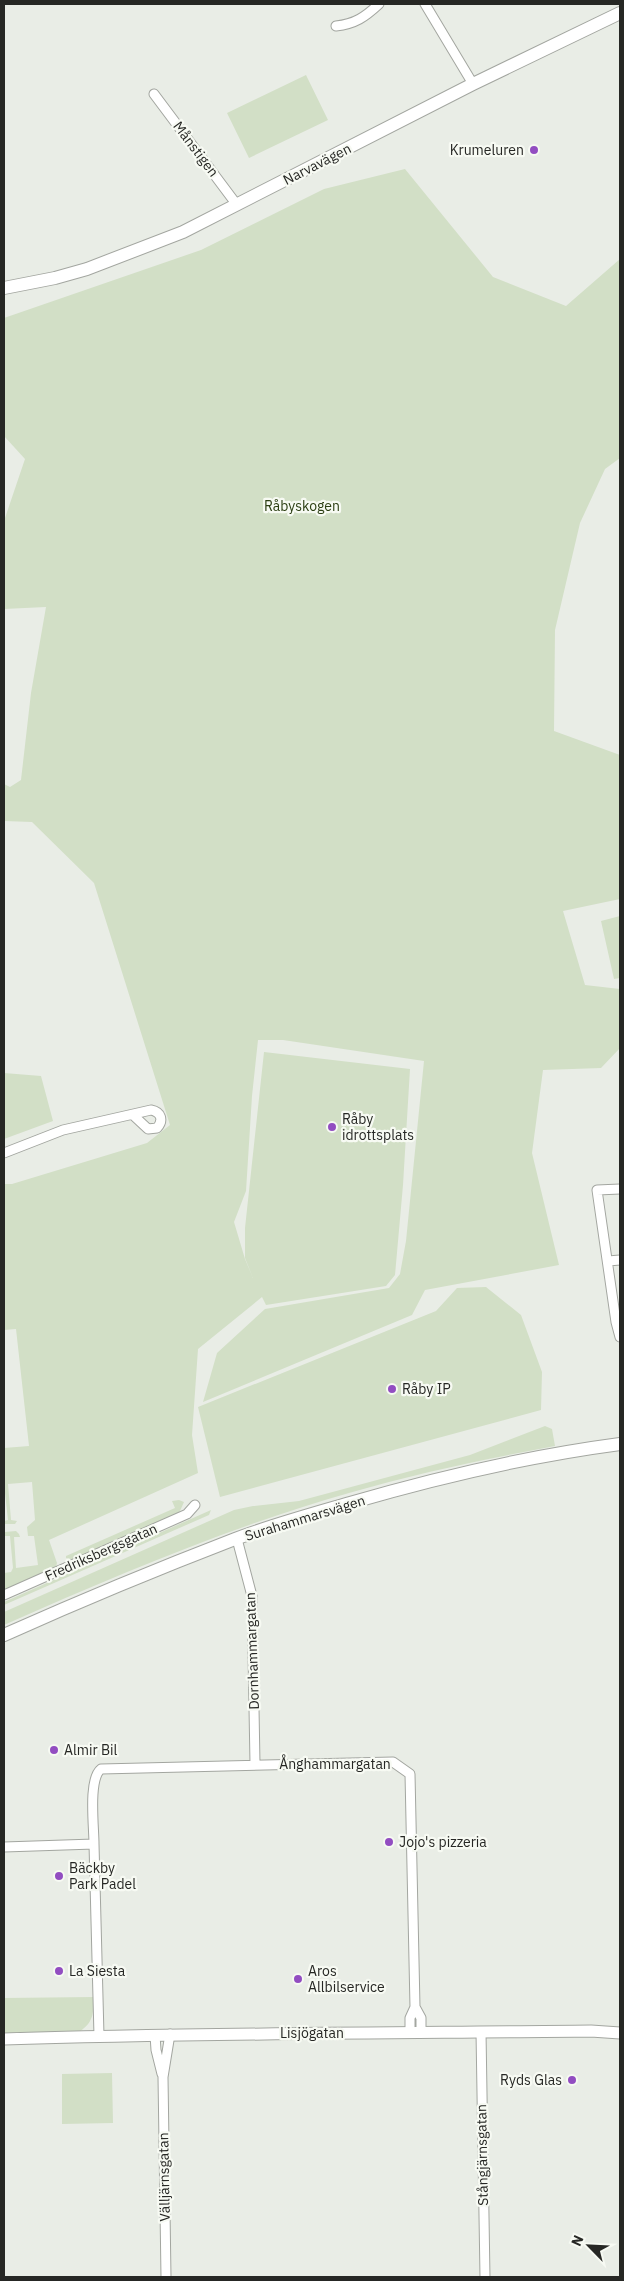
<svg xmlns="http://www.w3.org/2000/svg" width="624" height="2281" viewBox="0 0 624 2281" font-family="'IBM Plex Sans',sans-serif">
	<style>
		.green { fill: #d2dfc6 }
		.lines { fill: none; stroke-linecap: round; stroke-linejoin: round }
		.minor-casing { stroke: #a3a6a0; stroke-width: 11 }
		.tertiary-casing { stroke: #a3a6a0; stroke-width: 13 }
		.secondary-casing { stroke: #a3a6a0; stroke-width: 14 }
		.minor { stroke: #fff; stroke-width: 9 }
		.tertiary { stroke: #fff; stroke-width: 11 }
		.secondary { stroke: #fff; stroke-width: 12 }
		.poi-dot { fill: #924dc1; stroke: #f7faf3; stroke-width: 2 }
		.labels { text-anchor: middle; stroke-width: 4.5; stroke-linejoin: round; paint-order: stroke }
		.street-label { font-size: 14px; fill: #262724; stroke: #f7faf3 }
		.poi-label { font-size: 14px; fill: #262724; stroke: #f7faf3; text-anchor: start }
		.park-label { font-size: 14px; fill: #2b3e12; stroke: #f7faf3 }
	</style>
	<rect width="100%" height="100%" fill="#e9ede6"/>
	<path class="green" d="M 306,75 L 328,120 L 249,158 L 227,113 Z
		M 405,169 L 493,277 L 566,306 L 620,259 L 620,458 L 605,469 L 580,523 L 555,630 L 554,731 L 620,755 L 620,899 L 563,911 L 585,985 L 620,989 L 620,1048 L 601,1068 L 543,1070 L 532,1153 L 559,1265 L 425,1290 L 412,1315 L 203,1402 L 217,1353 L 265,1309 L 389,1288 L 400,1274 L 406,1241 L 424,1061 L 283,1040 L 258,1040 L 252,1096 L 246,1191 L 234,1222 L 245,1259 L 253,1278 L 245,1258 L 245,1228 L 264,1052 L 410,1069 L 403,1185 L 395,1275 L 386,1286 L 266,1305 L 262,1297 L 198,1349 L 192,1435 L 198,1473 L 49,1540 L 57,1563 L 56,1567 L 4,1591 L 4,1573 L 11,1572 L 13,1568 L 10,1536 L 4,1536 L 5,1532 L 16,1531 L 19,1534 L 20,1537 L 14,1537 L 16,1568 L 38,1565 L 34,1536 L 28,1536 L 27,1527 L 35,1520 L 32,1482 L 8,1484 L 11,1520 L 17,1521 L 15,1524 L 4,1524 L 4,1521 L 8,1520 L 4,1484 L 4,1448 L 29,1446 L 16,1329 L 4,1330 L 4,1184 L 12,1184 L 147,1143 L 170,1125 L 94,883 L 32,822 L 4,821 L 4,826 L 4,784 L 10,787 L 21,780 L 31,693 L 46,607 L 4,609 L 4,521 L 25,459 L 4,436 L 4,318 L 201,250 L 324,189 Z
		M 620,916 L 620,978 L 614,979 L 601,921 Z
		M 4,1073 L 41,1076 L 53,1121 L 4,1139 Z
		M 486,1287 L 521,1315 L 542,1372 L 541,1410 L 220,1497 L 198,1407 L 436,1311 L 457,1288 Z
		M 545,1426 L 552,1429 L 555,1446 C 486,1459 417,1473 349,1493 C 230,1527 117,1575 4,1625 L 4,1612 L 234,1510 L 253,1506 L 299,1501 L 470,1455 Z
		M 179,1500 L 184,1502 L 180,1511 L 176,1515 L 72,1560 L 66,1558 L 66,1556 L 175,1508 L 172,1501 Z
		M 211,1510 L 209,1515 L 4,1605 L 4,1602 Z
		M 94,1997 C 93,2014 94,2022 79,2032 L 4,2034 L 4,1998 Z
		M 112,2073 L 113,2123 L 62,2124 L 62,2074 Z"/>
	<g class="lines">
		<defs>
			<path id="minor" d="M 425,4 L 473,84
				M 336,26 C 355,24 365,17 379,4
				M 154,94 L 237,205
				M 4,1153 L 63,1130 L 151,1110 C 161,1112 164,1120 157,1128 L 148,1129 L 133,1115
				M 620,1189 L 597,1190 L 616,1322 L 620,1337
				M 608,1261 L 620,1260
				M 237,1539 L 252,1596 L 255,1764
				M 4,1595 L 187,1514 L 195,1505
				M 94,1844 C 94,1827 88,1779 101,1769 L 393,1762 L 410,1774 L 415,2007 L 410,2018 L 410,2032
				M 4,1847 L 94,1844 L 99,2036
				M 415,2007 L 421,2018 L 421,2032
				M 481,2032 L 485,2277
				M 155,2035 L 156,2050 L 162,2074
				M 166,2277 L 163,2077 L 170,2034"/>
			<path id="tertiary" d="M 4,2039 C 199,2033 395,2033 591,2031 L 620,2033"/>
			<path id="secondary" d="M 4,288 L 55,278 L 87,269 L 183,232 L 473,84 L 620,13
				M 4,1635 C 80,1601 157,1569 235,1539 C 272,1525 312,1514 350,1503 C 439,1477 529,1456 620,1444"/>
		</defs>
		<use href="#minor" class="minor-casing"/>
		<use href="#tertiary" class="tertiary-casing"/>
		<use href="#secondary" class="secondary-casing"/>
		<use href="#minor" class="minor"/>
		<use href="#tertiary" class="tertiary"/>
		<use href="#secondary" class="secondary"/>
	</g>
	<g class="poi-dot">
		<circle cx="534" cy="150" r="5"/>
		<circle cx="332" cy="1127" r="5"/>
		<circle cx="392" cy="1389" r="5"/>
		<circle cx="54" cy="1750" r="5"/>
		<circle cx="389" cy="1842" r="5"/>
		<circle cx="59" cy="1876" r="5"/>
		<circle cx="59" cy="1971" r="5"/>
		<circle cx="298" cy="1979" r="5"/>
		<circle cx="572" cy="2080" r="5"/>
	</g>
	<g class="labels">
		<g class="street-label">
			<text transform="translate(196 149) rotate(53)" y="5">Månstigen</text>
			<text transform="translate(317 164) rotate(-27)" y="5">Narvavägen</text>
			<text transform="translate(305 1518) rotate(-17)" y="5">Surahammarsvägen</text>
			<text transform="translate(101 1552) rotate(-24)" y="5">Fredriksbergsgatan</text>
			<text transform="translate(252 1651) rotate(-92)" y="5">Dornhammargatan</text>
			<text x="335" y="1769">Ånghammargatan</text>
			<text x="312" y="2038">Lisjögatan</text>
			<text transform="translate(482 2155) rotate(-91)" y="5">Stångjärnsgatan</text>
			<text transform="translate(164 2177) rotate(-91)" y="5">Välljärnsgatan</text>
		</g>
		<g class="poi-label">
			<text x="524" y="155" text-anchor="end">Krumeluren</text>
			<text x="342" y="1124">Råby<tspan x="342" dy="16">idrottsplats</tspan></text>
			<text x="402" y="1394">Råby IP</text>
			<text x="64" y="1755">Almir Bil</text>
			<text x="399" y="1847">Jojo's pizzeria</text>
			<text x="69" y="1873">Bäckby<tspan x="69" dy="16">Park Padel</tspan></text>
			<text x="69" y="1976">La Siesta</text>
			<text x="308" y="1976">Aros<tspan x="308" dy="16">Allbilservice</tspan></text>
			<text x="562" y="2085" text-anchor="end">Ryds Glas</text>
		</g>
		<g class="park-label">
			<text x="302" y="511">Råbyskogen</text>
		</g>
	</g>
	<rect width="624" height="2281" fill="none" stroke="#262724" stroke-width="10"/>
	<g transform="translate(589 2246) rotate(294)" stroke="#f7faf3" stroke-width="4" paint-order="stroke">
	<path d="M0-4L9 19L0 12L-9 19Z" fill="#262724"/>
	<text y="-8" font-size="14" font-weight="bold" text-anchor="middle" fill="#262724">N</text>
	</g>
</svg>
